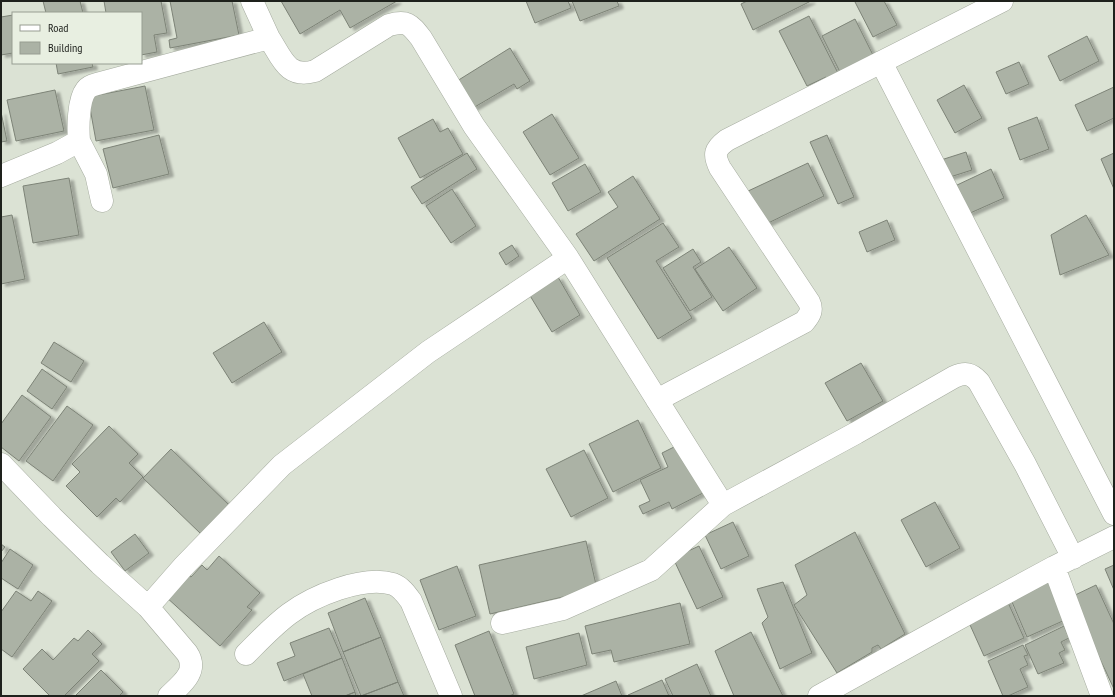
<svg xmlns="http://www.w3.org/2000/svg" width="1115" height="697" viewBox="0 0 1115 697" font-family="'PT Sans Narrow',sans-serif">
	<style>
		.building { fill: #abb2a5; stroke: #7d8377; filter: url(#shadow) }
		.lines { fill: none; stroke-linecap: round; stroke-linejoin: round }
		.minor-casing { stroke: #a5ab9f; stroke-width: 23 }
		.minor { stroke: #fff; stroke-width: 22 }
	</style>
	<defs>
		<filter id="shadow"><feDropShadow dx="4.5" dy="2.5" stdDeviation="1" flood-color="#0004"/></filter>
	</defs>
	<rect width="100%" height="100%" fill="#dbe2d4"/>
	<path class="building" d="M 43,1 L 80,1 L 83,13 L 46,13 Z
		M 104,1 L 161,1 L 167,33 L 154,35 L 157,52 L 141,55 L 141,13 L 106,13 Z
		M 170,1 L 232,1 L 239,35 L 170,48 L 169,40 L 177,38 Z
		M 281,1 L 397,1 L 350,28 L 340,10 L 300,34 Z
		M 526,1 L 568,1 L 571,8 L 535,23 Z
		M 572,1 L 617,1 L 619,6 L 580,21 Z
		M 747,1 L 811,1 L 753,30 L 741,4 Z
		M 857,1 L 884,1 L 897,25 L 873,37 L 855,2 Z
		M 13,15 L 13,53 L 1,55 L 1,17 Z
		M 809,16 L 840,77 L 829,83 L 826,77 L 807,86 L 779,31 Z
		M 855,19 L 876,61 L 843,78 L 822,36 Z
		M 1087,36 L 1099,61 L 1060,81 L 1048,56 Z
		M 510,48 L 530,81 L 517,89 L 514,84 L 473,108 L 457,81 Z
		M 1019,62 L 1029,84 L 1006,94 L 996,72 Z
		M 56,63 L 92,63 L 93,67 L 58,74 Z
		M 964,85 L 982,118 L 955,133 L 937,100 Z
		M 145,86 L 154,130 L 96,141 L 88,97 Z
		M 1114,87 L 1114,118 L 1087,131 L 1075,105 Z
		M 55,90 L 64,131 L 16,141 L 7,100 Z
		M 1,112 L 7,141 L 1,142 Z
		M 552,114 L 579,158 L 550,175 L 523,132 Z
		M 1037,117 L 1049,149 L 1020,160 L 1008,128 Z
		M 433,119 L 440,132 L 448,128 L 463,154 L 420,178 L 398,138 Z
		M 159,135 L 169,174 L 113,188 L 103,149 Z
		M 827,135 L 854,197 L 838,204 L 810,142 Z
		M 966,152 L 972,170 L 947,178 L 941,160 Z
		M 467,153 L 477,169 L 422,204 L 411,187 Z
		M 1114,153 L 1114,189 L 1101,159 Z
		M 808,163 L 824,196 L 762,226 L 746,192 Z
		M 585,164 L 601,192 L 568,211 L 552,183 Z
		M 991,169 L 1004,198 L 968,214 L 955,186 Z
		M 633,176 L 660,219 L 594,261 L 576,234 L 618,207 L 608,192 Z
		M 69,178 L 79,235 L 33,243 L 23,186 Z
		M 452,189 L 476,226 L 451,243 L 426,206 Z
		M 12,215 L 25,279 L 1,284 L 1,217 Z
		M 1086,215 L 1109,255 L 1060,275 L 1051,235 Z
		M 887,220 L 895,240 L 867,252 L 859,232 Z
		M 663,223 L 679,247 L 656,261 L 692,318 L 658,339 L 607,258 Z
		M 512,245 L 519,256 L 506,265 L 499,253 Z
		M 729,247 L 757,288 L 723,311 L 695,269 Z
		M 693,249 L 701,262 L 693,267 L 712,297 L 690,311 L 663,268 Z
		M 558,277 L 580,315 L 552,332 L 529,294 Z
		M 264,322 L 282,352 L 232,383 L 213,353 Z
		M 54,342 L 84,361 L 71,382 L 41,363 Z
		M 861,363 L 883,401 L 847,421 L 825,383 Z
		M 42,369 L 67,387 L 52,409 L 27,391 Z
		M 22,395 L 51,417 L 19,461 L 1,447 L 1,424 Z
		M 67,406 L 93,425 L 53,481 L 26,461 Z
		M 638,420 L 661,468 L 613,492 L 589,444 Z
		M 109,426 L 138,454 L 129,463 L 143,477 L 120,502 L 116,498 L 97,517 L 66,486 L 80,472 L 72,464 Z
		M 680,444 L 703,493 L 672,509 L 669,502 L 643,514 L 639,506 L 650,501 L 640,480 L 668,467 L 662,453 Z
		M 171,449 L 229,505 L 201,534 L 143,478 Z
		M 584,450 L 608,498 L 571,517 L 546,469 Z
		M 935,502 L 960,548 L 926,567 L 901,520 Z
		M 733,522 L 749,556 L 721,569 L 705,535 Z
		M 855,532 L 905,634 L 881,649 L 878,645 L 872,648 L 872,652 L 837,673 L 794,605 L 807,595 L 795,565 Z
		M 135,534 L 149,553 L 125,571 L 111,552 Z
		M 586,541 L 597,589 L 490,614 L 479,565 Z
		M 1,544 L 5,547 L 1,552 Z
		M 699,546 L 723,597 L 697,609 L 673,558 Z
		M 10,549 L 33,565 L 18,589 L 1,578 L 1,563 Z
		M 219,556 L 260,593 L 247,607 L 252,610 L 220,646 L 165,596 L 185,573 L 191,577 L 202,565 L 207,570 Z
		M 1114,565 L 1114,590 L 1105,569 Z
		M 457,566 L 476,616 L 439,630 L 420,580 Z
		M 1047,578 L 1065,620 L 1027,637 L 1009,595 Z
		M 783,582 L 812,653 L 780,669 L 762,623 L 768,617 L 757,589 Z
		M 1096,585 L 1114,624 L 1114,689 L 1071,597 Z
		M 16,591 L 31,601 L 38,591 L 52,601 L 12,657 L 1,649 L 1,612 Z
		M 365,598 L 381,637 L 343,652 L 328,613 Z
		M 1006,598 L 1024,638 L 984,656 L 966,616 Z
		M 680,603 L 690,644 L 614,662 L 611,650 L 592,654 L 585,626 Z
		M 1064,626 L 1069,638 L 1061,642 L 1065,650 L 1059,653 L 1064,663 L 1038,674 L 1025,645 Z
		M 329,628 L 342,658 L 284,681 L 277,663 L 295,656 L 290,643 Z
		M 88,630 L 102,644 L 92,654 L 99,661 L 64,696 L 50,696 L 23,669 L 42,649 L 53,660 L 74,638 L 78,641 Z
		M 489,631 L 514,694 L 509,696 L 475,696 L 455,645 Z
		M 751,632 L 783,696 L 734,696 L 715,651 Z
		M 579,633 L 587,665 L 534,679 L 526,647 Z
		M 381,637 L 398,682 L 361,696 L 343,652 Z
		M 1023,645 L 1028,655 L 1024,656 L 1028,665 L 1020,669 L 1028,687 L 1008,696 L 1003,696 L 988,661 Z
		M 342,658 L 355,692 L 345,696 L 312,696 L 303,674 Z
		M 697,664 L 711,696 L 673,696 L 665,679 Z
		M 101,670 L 123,692 L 119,696 L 75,696 Z
		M 662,680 L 669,696 L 629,696 L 628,695 Z
		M 616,681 L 622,696 L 581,696 Z
		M 398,682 L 404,696 L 361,696 Z
		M 355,692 L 356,696 L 345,696 Z"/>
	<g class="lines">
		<defs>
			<path id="minor" d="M 252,1 L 269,38
				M 881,62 L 1114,514
				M 79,141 L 96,174 L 102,201
				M 1,176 L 57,153 L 79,141 C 78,128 78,100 86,90 C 89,86 93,85 97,84 L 269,38 C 282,58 287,79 315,71 L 389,25 C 407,20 410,24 421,38 L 474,126 L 568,258 L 723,505
				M 657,400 L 804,322 C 810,315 813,310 809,302 L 720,168 C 713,154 715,149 727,140 L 1002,1
				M 1,464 L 52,517 L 100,564 L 148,607 L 187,653 C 199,671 182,684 169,696
				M 1054,567 L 1102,696
				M 148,607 L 183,567 L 282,465 L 428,352 L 568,258
				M 502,623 L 563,609 L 651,570 L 723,505 L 856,433 L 954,377 C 965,372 971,373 979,382 L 1025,464 L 1073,558
				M 246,654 C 260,640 273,626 289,614 C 313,596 363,575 393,584 C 401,587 406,594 411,601 L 451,696
				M 819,696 L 969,613 L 1054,567 L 1114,537"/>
		</defs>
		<use href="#minor" class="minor-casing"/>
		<use href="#minor" class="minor"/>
	</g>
	<rect width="1115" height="697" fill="none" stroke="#1e211c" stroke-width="4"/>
	<rect x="12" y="12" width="130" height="52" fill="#e8efe1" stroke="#979d92"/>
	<rect x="20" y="25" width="20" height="6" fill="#ffffff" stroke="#979d92"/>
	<text x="48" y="32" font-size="12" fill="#1e211c">Road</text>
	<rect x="20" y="42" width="20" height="12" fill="#abb2a5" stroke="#979d92"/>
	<text x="48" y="52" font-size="12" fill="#1e211c">Building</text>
</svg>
